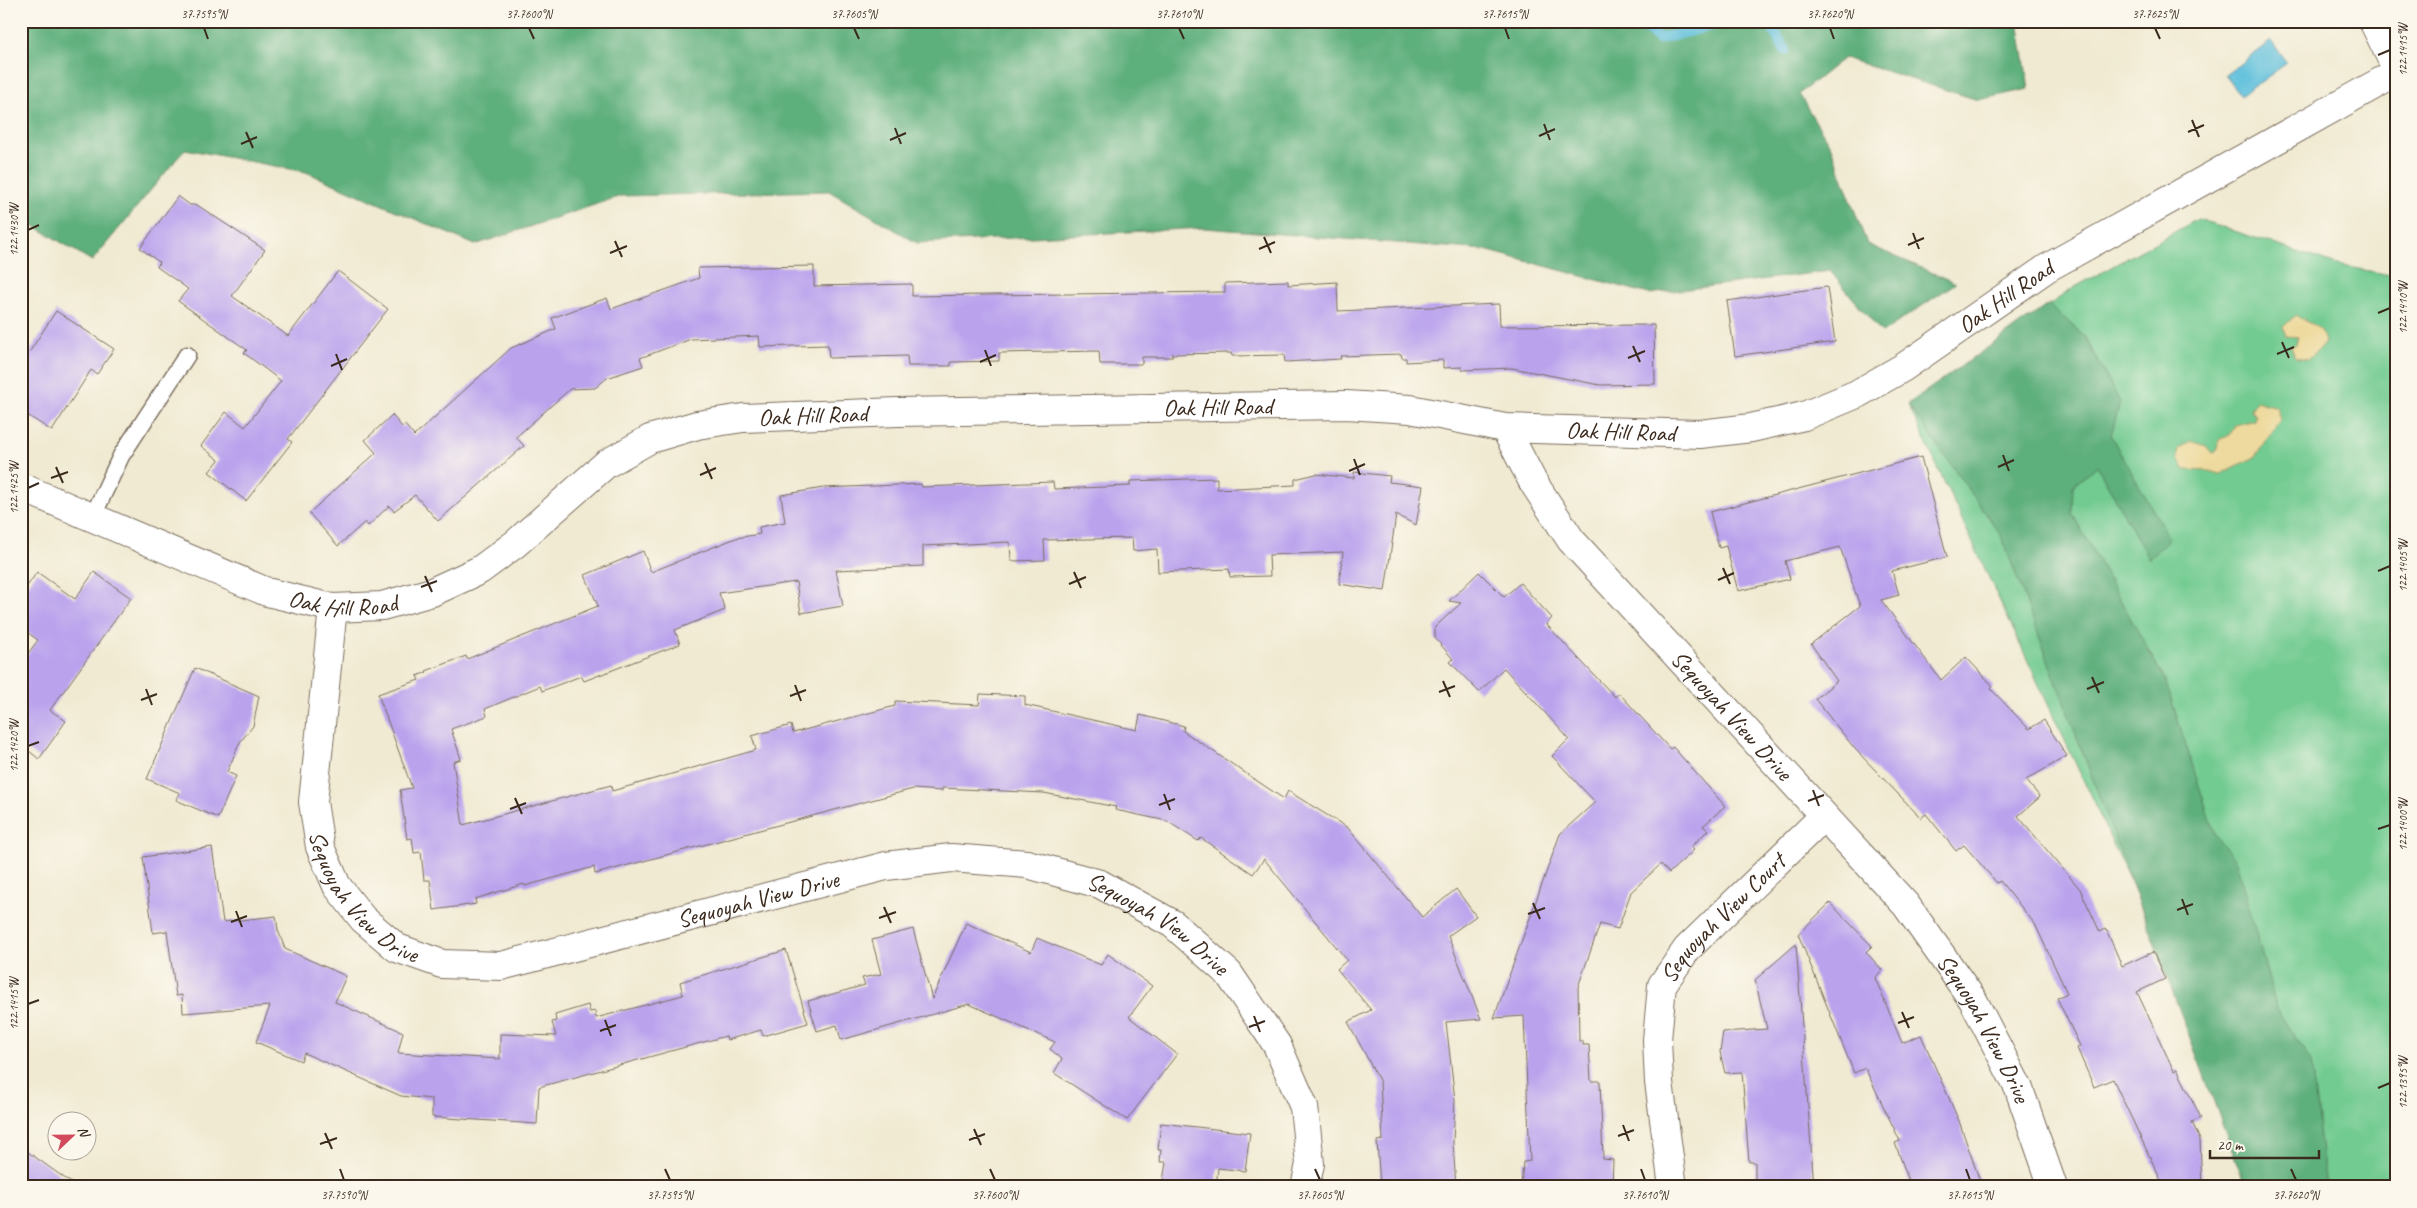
<svg xmlns="http://www.w3.org/2000/svg" width="2417" height="1208" viewBox="0 0 2417 1208" font-family="Caveat,sans-serif">
	<style>
		.green { fill: #72cb91; stroke: #567a58 }
		.forest { fill: #5daf7b; stroke: #4c6c4c }
		.sand { fill: #eeda9e; stroke: #94825e }
		.water { fill: #5dbfdb; stroke: #4c747c }
		.lines { fill: none; stroke-linecap: round; stroke-linejoin: round }
		.stream { stroke: #5dbfdb; stroke-width: 11 }
		.building { fill: #baa2ed }
		.lane-casing { stroke: #7a6d5d; stroke-width: 19 }
		.street-casing { stroke: #7a6d5d; stroke-width: 30 }
		.lane { stroke: #fff; stroke-width: 16 }
		.street { stroke: #fff; stroke-width: 28 }
		.ticks { fill: none; stroke: #3b2a1e; stroke-width: 2 }
		.labels { text-anchor: middle; stroke-width: 4; stroke-linejoin: round; paint-order: stroke }
		.street-label { font-size: 24px; fill: #3b2a1e; stroke: #fbf7ec }
		.neatline { fill: none; stroke: #3b2a1e; stroke-width: 2 }
		.ticks-label { font-size: 12px; text-anchor: middle; fill: #3b2a1e }
	</style>
	<rect width="100%" height="100%" fill="#fbf7ec"/>
	<filter id="ink" filterUnits="userSpaceOnUse"><feTurbulence type="fractalNoise" baseFrequency=".02" numOctaves="2"/><feDisplacementMap in="SourceGraphic" scale="10" xChannelSelector="R" yChannelSelector="G"/><feConvolveMatrix kernelMatrix="1 2 1 2 8 2 1 2 1" color-interpolation-filters="sRGB"/></filter>
	<filter id="wash" filterUnits="userSpaceOnUse"><feTurbulence type="fractalNoise" baseFrequency=".0096" numOctaves="4" result="noise"/><feDisplacementMap in="SourceGraphic" scale="20" xChannelSelector="R" yChannelSelector="G"/><feGaussianBlur stdDeviation="1.12" result="paint"/><feColorMatrix in="noise" values="0 0 0 0 0 0 0 0 0 0 0 0 0 0 0 0 0 1.4 0 .05"/><feComposite in="paint" operator="in"/></filter>
	<g filter="url(#wash)">
		<rect width="100%" height="100%" fill="#f0ead2"/>
		<path class="green" d="M 2198,219 L 2337,265 L 2396,276 L 2396,1187 L 2273,1187 L 1908,404 L 2075,287 Z"/>
		<path class="forest" d="M 21,21 L 2018,21 L 2029,89 L 1978,100 L 1844,58 L 1799,94 L 1831,147 L 1867,244 L 1956,283 L 1882,333 L 1830,271 L 1649,294 L 1485,250 L 1204,228 L 917,243 L 829,191 L 621,196 L 475,245 L 306,172 L 185,149 L 92,261 L 21,218 Z
			M 2049,304 L 2085,337 L 2120,402 L 2111,436 L 2169,538 L 2149,559 L 2097,466 L 2073,486 L 2072,513 L 2165,680 L 2215,835 L 2236,861 L 2277,1009 L 2311,1061 L 2326,1187 L 2246,1187 L 2001,535 L 1908,404 Z"/>
		<path class="sand" d="M 2296,315 C 2308,326 2319,321 2325,342 C 2322,347 2313,356 2308,359 L 2295,357 L 2291,347 L 2296,344 L 2298,337 L 2286,336 L 2283,327 Z
			M 2256,401 L 2276,407 L 2280,420 L 2255,457 L 2220,474 L 2209,471 L 2185,470 L 2178,458 L 2179,448 L 2191,441 L 2206,446 L 2212,453 L 2217,451 L 2219,440 L 2230,435 L 2235,425 L 2254,420 L 2255,416 L 2251,409 Z"/>
		<path class="water" d="M 2271,41 L 2287,63 L 2241,96 L 2225,75 Z"/>
		<g class="lines">
			<path class="stream" d="M 1638,21 L 1659,39 L 1728,21
				M 1768,21 L 1785,50"/>
		</g>
		<g id="blocks">
			<path class="building" d="M 178,196 L 190,205 L 197,205 L 265,250 L 232,296 L 288,336 L 338,271 L 388,309 L 288,439 L 292,442 L 246,501 L 209,472 L 219,460 L 201,446 L 226,412 L 245,427 L 281,381 L 244,353 L 247,350 L 178,301 L 188,289 L 157,267 L 159,262 L 140,248 Z
				M 814,266 L 814,286 L 912,284 L 912,296 L 1225,292 L 1225,283 L 1288,281 L 1288,285 L 1337,282 L 1338,311 L 1499,304 L 1500,326 L 1654,325 L 1655,384 L 1600,385 L 1512,368 L 1463,370 L 1462,367 L 1443,368 L 1443,360 L 1406,362 L 1406,358 L 1402,358 L 1401,354 L 1340,356 L 1341,359 L 1285,362 L 1284,355 L 1232,356 L 1231,353 L 1172,354 L 1172,357 L 1142,357 L 1142,364 L 1100,364 L 1099,351 L 999,353 L 999,361 L 951,362 L 951,366 L 908,366 L 907,356 L 829,358 L 828,345 L 760,347 L 759,336 L 691,339 L 640,358 L 643,366 L 607,378 L 595,388 L 570,389 L 516,437 L 524,446 L 438,521 L 415,495 L 394,511 L 389,506 L 368,526 L 365,522 L 338,546 L 309,513 L 376,453 L 365,440 L 392,415 L 402,427 L 405,425 L 414,436 L 511,348 L 556,329 L 552,318 L 607,298 L 611,309 L 699,278 L 698,268 Z
				M 1827,287 L 1835,342 L 1735,356 L 1727,301 Z
				M 56,311 L 114,349 L 97,374 L 91,370 L 52,431 L 21,411 L 21,365 Z
				M 1921,457 L 1947,557 L 1892,571 L 1899,595 L 1881,600 L 1941,680 L 1966,657 L 1993,686 L 1991,689 L 2029,729 L 2044,720 L 2067,756 L 2026,780 L 2040,797 L 2018,816 L 2080,889 L 2100,932 L 2106,929 L 2122,966 L 2153,952 L 2165,979 L 2137,992 L 2174,1071 L 2177,1069 L 2201,1118 L 2192,1122 L 2200,1140 L 2202,1187 L 2164,1187 L 2113,1079 L 2094,1087 L 2077,1048 L 2080,1046 L 2057,998 L 2067,993 L 2035,924 L 2000,881 L 1997,883 L 1964,845 L 1956,851 L 1926,814 L 1921,818 L 1855,749 L 1815,699 L 1837,681 L 1811,644 L 1860,606 L 1840,547 L 1785,561 L 1790,579 L 1738,591 L 1726,546 L 1719,548 L 1710,512 Z
				M 1354,472 L 1390,476 L 1389,482 L 1423,486 L 1416,525 L 1396,515 L 1385,591 L 1339,584 L 1343,552 L 1269,555 L 1270,576 L 1230,577 L 1229,569 L 1158,572 L 1157,549 L 1133,551 L 1132,538 L 1044,540 L 1045,560 L 1011,561 L 1010,542 L 923,546 L 923,566 L 836,570 L 843,606 L 801,613 L 796,582 L 719,593 L 725,610 L 675,630 L 680,644 L 584,681 L 581,676 L 542,691 L 540,686 L 485,709 L 487,716 L 451,729 L 461,759 L 453,762 L 463,825 L 611,785 L 612,791 L 756,750 L 752,736 L 791,725 L 793,733 L 895,706 L 895,701 L 979,705 L 980,694 L 1025,696 L 1025,705 L 1137,730 L 1140,715 L 1184,726 L 1183,731 L 1284,799 L 1288,791 L 1348,828 L 1422,917 L 1456,889 L 1476,916 L 1448,936 L 1481,1019 L 1446,1022 L 1455,1100 L 1453,1143 L 1456,1187 L 1380,1187 L 1377,1141 L 1383,1140 L 1380,1082 L 1348,1022 L 1371,1010 L 1337,969 L 1347,960 L 1264,859 L 1253,874 L 1201,838 L 1198,841 L 1167,821 L 1115,810 L 1116,807 L 1044,793 L 942,788 L 942,791 L 913,789 L 595,874 L 594,867 L 525,886 L 524,884 L 475,899 L 476,904 L 434,910 L 430,880 L 424,880 L 421,852 L 414,853 L 412,838 L 407,839 L 400,790 L 412,788 L 378,694 L 419,680 L 417,676 L 427,672 L 426,671 L 466,656 L 467,659 L 598,606 L 585,575 L 643,551 L 651,572 L 736,538 L 760,534 L 759,527 L 785,522 L 781,495 L 823,488 L 921,484 L 922,487 L 1053,482 L 1054,489 L 1130,486 L 1130,481 L 1217,478 L 1217,489 L 1295,485 L 1295,479 L 1316,474 L 1354,478 Z
				M 37,572 L 75,599 L 94,572 L 131,598 L 50,710 L 66,721 L 39,759 L 24,747 L 21,751 L 21,663 L 38,640 L 21,628 L 21,595 Z
				M 1479,572 L 1504,597 L 1520,583 L 1552,618 L 1546,624 L 1615,697 L 1619,693 L 1670,749 L 1673,747 L 1725,806 L 1703,826 L 1708,830 L 1691,847 L 1694,850 L 1669,873 L 1661,864 L 1631,892 L 1618,929 L 1600,924 L 1578,987 L 1579,1041 L 1583,1041 L 1583,1045 L 1589,1045 L 1591,1081 L 1600,1081 L 1603,1159 L 1613,1160 L 1612,1187 L 1521,1187 L 1523,1162 L 1530,1161 L 1524,1016 L 1494,1018 L 1560,834 L 1595,802 L 1552,756 L 1569,739 L 1504,668 L 1479,692 L 1450,662 L 1453,659 L 1435,638 L 1435,627 L 1461,603 L 1449,601 Z
				M 195,668 L 259,696 L 253,726 L 240,742 L 227,772 L 236,776 L 218,818 L 176,800 L 180,793 L 147,779 Z
				M 212,847 L 223,922 L 276,916 L 278,930 L 285,949 L 346,976 L 335,1002 L 403,1032 L 398,1053 L 500,1059 L 500,1034 L 556,1036 L 552,1022 L 556,1021 L 555,1015 L 588,1005 L 590,1012 L 595,1011 L 596,1018 L 683,995 L 680,982 L 786,950 L 808,1023 L 763,1036 L 761,1030 L 727,1040 L 726,1036 L 539,1087 L 537,1124 L 432,1117 L 432,1099 L 401,1096 L 304,1053 L 301,1061 L 256,1042 L 270,1006 L 183,1013 L 182,995 L 176,996 L 167,931 L 153,933 L 143,857 Z
				M 1830,903 L 1872,946 L 1866,952 L 1882,970 L 1875,978 L 1902,1043 L 1921,1035 L 1959,1121 L 1982,1187 L 1911,1187 L 1895,1143 L 1900,1141 L 1865,1068 L 1854,1073 L 1798,934 Z
				M 966,923 L 1031,952 L 1037,938 L 1101,965 L 1108,954 L 1152,986 L 1129,1017 L 1177,1054 L 1127,1120 L 1054,1073 L 1062,1059 L 1050,1049 L 1055,1042 L 969,1004 L 841,1040 L 837,1025 L 817,1031 L 808,1001 L 865,985 L 862,978 L 881,974 L 872,940 L 913,929 L 932,999 Z
				M 1796,944 L 1814,1187 L 1755,1187 L 1755,1162 L 1749,1162 L 1742,1072 L 1725,1073 L 1720,1052 L 1723,1032 L 1767,1029 L 1755,980 Z
				M 1161,1123 L 1250,1133 L 1245,1171 L 1218,1168 L 1216,1187 L 1162,1187 L 1166,1162 L 1160,1162 L 1161,1150 L 1158,1150 Z
				M 21,1147 L 77,1187 L 21,1187 Z"/>
		</g>
	</g>
	<g filter="url(#ink)">
		<use href="#blocks" fill-opacity="0" stroke="#7a6d5d" stroke-width="1"/>
		<g class="lines">
			<defs>
				<path id="lane" d="M 93,516 L 121,456 L 187,355"/>
				<g id="street">
					<path d="M 2373,21 L 2396,68"/>
					<path id="s1" d="M 1505,428 L 1533,482 L 1571,540 L 1906,905 L 1973,1000 L 2019,1089 L 2053,1187"/>
					<path id="s2" d="M 21,487 L 267,592 L 333,608 L 382,606 L 432,592 L 480,570 L 515,544 L 606,464 L 650,439 L 697,425 L 743,418 L 898,412 L 1346,405 L 1410,409 L 1505,428 L 1700,434 L 1751,428 L 1804,416 L 1857,394 L 1904,367 L 2047,268 L 2396,73"/>
					<path id="s3" d="M 333,608 L 313,802 L 320,847 L 337,886 L 363,919 L 397,948 L 442,964 L 501,966 L 886,866 L 951,858 L 1027,864 L 1100,884 L 1173,924 L 1229,974 L 1277,1045 L 1304,1107 L 1310,1164 L 1305,1187"/>
					<path id="s4" d="M 1673,1187 L 1659,1082 L 1657,1040 L 1662,985 L 1687,949 L 1824,816"/>
				</g>
			</defs>
			<use href="#lane" class="lane-casing"/>
			<use href="#street" class="street-casing"/>
			<use href="#lane" class="lane"/>
			<use href="#street" class="street"/>
		</g>
	</g>
	<path class="ticks" d="M 204,28 L 208,39M 529,28 L 534,39M 854,28 L 859,39M 1179,28 L 1184,39M 1505,28 L 1509,39M 1830,28 L 1834,39M 2155,28 L 2160,39M 2378,55 L 2390,50M 2192,120 L 2199,137M 1544,124 L 1550,140M 895,128 L 901,144M 246,132 L 253,148M 2188,132 L 2204,125M 1539,136 L 1555,129M 890,140 L 906,133M 241,144 L 257,137M 28,230 L 39,225M 1913,233 L 1919,249M 1264,237 L 1271,253M 615,241 L 622,257M 1908,245 L 1924,238M 1259,249 L 1275,242M 610,253 L 627,246M 2378,313 L 2390,308M 2282,342 L 2289,358M 1633,346 L 1640,362M 985,350 L 991,366M 336,354 L 342,370M 2277,354 L 2294,347M 1628,358 L 1645,351M 980,362 L 996,355M 331,366 L 347,359M 2003,455 L 2009,471M 1354,459 L 1360,475M 705,463 L 712,479M 56,467 L 63,483M 1998,467 L 2014,460M 1349,471 L 1365,464M 700,475 L 716,468M 51,478 L 68,472M 28,488 L 39,483M 1723,568 L 1730,584M 2378,571 L 2390,566M 1074,572 L 1081,588M 425,576 L 432,592M 1718,580 L 1734,573M 1069,584 L 1086,577M 421,587 L 437,581M 2092,677 L 2099,693M 1443,681 L 1450,697M 795,685 L 801,701M 146,689 L 152,705M 2087,689 L 2104,682M 1439,692 L 1455,686M 790,696 L 806,690M 141,700 L 157,694M 28,746 L 39,742M 1813,790 L 1819,806M 1164,794 L 1170,810M 515,798 L 522,814M 1808,801 L 1824,795M 1159,805 L 1175,799M 510,809 L 526,803M 2378,829 L 2390,825M 2182,899 L 2188,915M 1533,903 L 1540,919M 884,907 L 891,923M 2177,910 L 2193,904M 236,911 L 242,927M 1528,914 L 1545,908M 879,918 L 896,912M 231,922 L 247,916M 28,1004 L 39,1000M 1902,1012 L 1909,1028M 1254,1016 L 1260,1032M 605,1020 L 611,1036M 1898,1023 L 1914,1017M 1249,1027 L 1265,1021M 600,1031 L 616,1025M 2378,1088 L 2390,1083M 1623,1125 L 1629,1141M 974,1129 L 981,1145M 325,1133 L 332,1149M 1618,1136 L 1634,1130M 969,1140 L 985,1134M 320,1144 L 337,1138M 340,1169 L 344,1180M 665,1169 L 670,1180M 990,1169 L 995,1180M 1315,1169 L 1320,1180M 1641,1169 L 1645,1180M 1966,1169 L 1970,1180M 2291,1169 L 2296,1180"/>
	<g class="labels">
		<g class="street-label">
			<text dy="8" stroke="none"><textPath href="#s2" startOffset="2100">Oak Hill Road</textPath></text>
			<text dy="8" stroke="none"><textPath href="#s2" startOffset="1275">Oak Hill Road</textPath></text>
			<text dy="8" stroke="none"><textPath href="#s2" startOffset="870">Oak Hill Road</textPath></text>
			<text dy="8" stroke="none"><textPath href="#s2" startOffset="1680">Oak Hill Road</textPath></text>
			<text dy="8" stroke="none"><textPath href="#s2" startOffset="345">Oak Hill Road</textPath></text>
			<text dy="8" stroke="none"><textPath href="#s1" startOffset="368">Sequoyah View Drive</textPath></text>
			<text dy="8" stroke="none"><textPath href="#s3" startOffset="308">Sequoyah View Drive</textPath></text>
			<text dy="8" stroke="none"><textPath href="#s3" startOffset="742">Sequoyah View Drive</textPath></text>
			<text dy="8" stroke="none"><textPath href="#s4" startOffset="294">Sequoyah View Court</textPath></text>
			<text dy="8" stroke="none"><textPath href="#s3" startOffset="1162">Sequoyah View Drive</textPath></text>
			<text dy="8" stroke="none"><textPath href="#s1" startOffset="772">Sequoyah View Drive</textPath></text>
		</g>
	</g>
	<rect width="2417" height="1208" fill="none" stroke="#fbf7ec" stroke-width="55"/>
	<g transform="translate(72 1136) rotate(68)"><circle r="24" fill="#fbf7ec" stroke="#aea59a"/>
	<path d="M0-4L9 19L0 12L-9 19Z" fill="#d1495b"/>
	<text y="-8" font-size="14" font-weight="bold" text-anchor="middle" fill="#3b2a1e">N</text>
	</g>
	<path d="M2210 1150v8h109v-8" fill="none" stroke="#3b2a1e" stroke-width="2.5"/>
	<text x="2217" y="1150" font-size="15" fill="#3b2a1e" stroke="#fbf7ec" stroke-width="4" paint-order="stroke">20 m</text>
	<rect x="28" y="28" width="2362" height="1152" class="neatline"/>
	<g class="ticks-label">
		<text x="204" y="18">37.7595°N</text>
		<text x="529" y="18">37.7600°N</text>
		<text x="854" y="18">37.7605°N</text>
		<text x="1179" y="18">37.7610°N</text>
		<text x="1505" y="18">37.7615°N</text>
		<text x="1830" y="18">37.7620°N</text>
		<text x="2155" y="18">37.7625°N</text>
		<text transform="translate(2403 50) rotate(-90)" y="4">122.1415°W</text>
		<text transform="translate(14 230) rotate(-90)" y="4">122.1430°W</text>
		<text transform="translate(2403 308) rotate(-90)" y="4">122.1410°W</text>
		<text transform="translate(14 488) rotate(-90)" y="4">122.1425°W</text>
		<text transform="translate(2403 566) rotate(-90)" y="4">122.1405°W</text>
		<text transform="translate(14 746) rotate(-90)" y="4">122.1420°W</text>
		<text transform="translate(2403 825) rotate(-90)" y="4">122.1400°W</text>
		<text transform="translate(14 1004) rotate(-90)" y="4">122.1415°W</text>
		<text transform="translate(2403 1083) rotate(-90)" y="4">122.1395°W</text>
		<text x="344" y="1199">37.7590°N</text>
		<text x="670" y="1199">37.7595°N</text>
		<text x="995" y="1199">37.7600°N</text>
		<text x="1320" y="1199">37.7605°N</text>
		<text x="1645" y="1199">37.7610°N</text>
		<text x="1970" y="1199">37.7615°N</text>
		<text x="2296" y="1199">37.7620°N</text>
	</g>
</svg>
